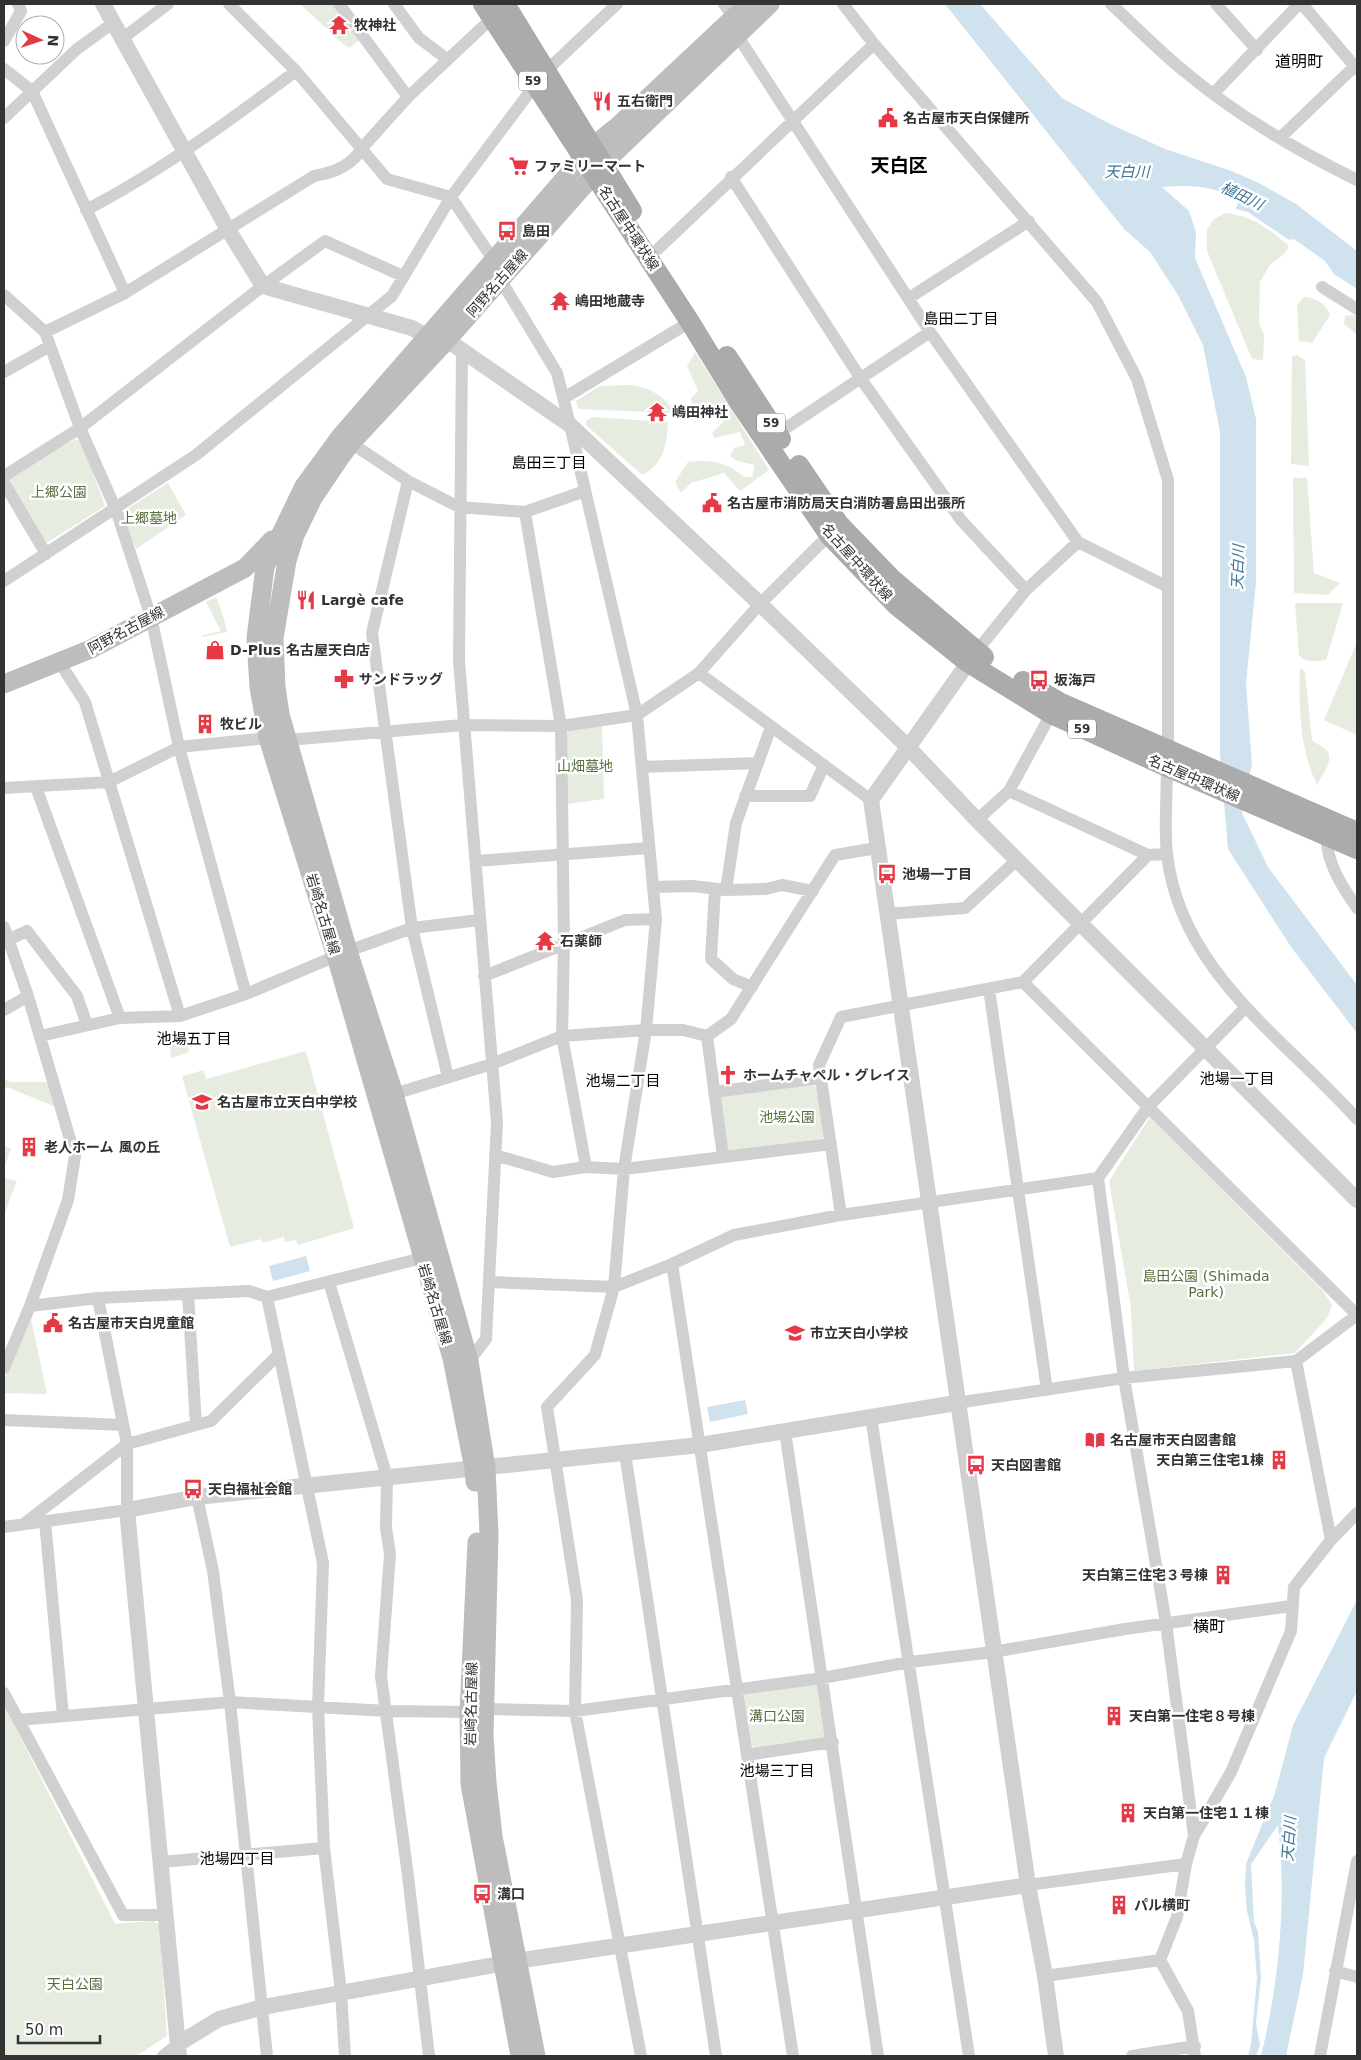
<svg xmlns="http://www.w3.org/2000/svg" width="1361" height="2060" viewBox="0 0 1361 2060" font-family="'DejaVu Sans','Noto Sans JP',sans-serif">
	<style>
		.green { fill: #e6ecdf }
		.water { fill: #cfe2ee }
		.lines { fill: none; stroke-linecap: round; stroke-linejoin: round }
		.minor { stroke: #d0d0d0; stroke-width: 12 }
		.tertiary { stroke: #d0d0d0; stroke-width: 16 }
		.secondary { stroke: #bdbdbd; stroke-width: 19 }
		.primary { stroke: #ababab; stroke-width: 20 }
		.labels { text-anchor: middle; stroke-width: 5; stroke-linejoin: round; paint-order: stroke }
		.shield { fill: #fff; stroke: #707070; stroke-width: 1 }
		.shield-label { font-size: 12px; font-weight: bold; fill: #333 }
		.poi-label { font-size: 14px; font-weight: bold; fill: #333; stroke: #fff; text-anchor: start }
		.street-label { font-size: 14px; fill: #333; stroke: #fff }
		.park-label { font-size: 14px; fill: #56703f; stroke: #fff }
		.water-label { font-size: 15px; font-style: italic; fill: #3f7597; stroke: #fff }
		.neighbourhood-label { font-size: 15px; fill: #000; stroke: #fff }
		.quarter-label { font-size: 16px; fill: #000; stroke: #fff }
		.district-label { font-size: 19px; font-weight: bold; fill: #000; stroke: #fff }
	</style>
	<rect width="100%" height="100%" fill="#fff"/>
	<path class="green" d="M 300,4 L 333,4 L 359,40 L 350,48 L 343,44 Z
		M 1225,213 C 1251,215 1269,229 1289,246 L 1285,253 L 1270,265 L 1260,282 L 1259,323 L 1264,335 L 1263,360 L 1252,359 L 1207,251 L 1207,230 L 1213,220 Z
		M 1304,297 C 1316,298 1326,303 1330,315 L 1312,343 L 1299,341 L 1297,305 Z
		M 1354,315 L 1357,317 L 1357,335 L 1344,324 L 1345,316 Z
		M 695,352 L 769,470 L 740,491 L 724,473 L 691,483 L 681,493 L 675,482 L 688,462 C 709,459 728,462 744,477 L 752,477 L 755,465 L 737,461 L 730,456 L 734,448 L 745,445 L 740,432 L 714,438 L 712,433 L 730,415 L 720,409 L 710,414 L 692,408 L 691,398 L 698,391 L 687,366 Z
		M 1297,355 L 1305,360 L 1309,466 L 1291,464 L 1292,356 Z
		M 628,385 C 649,386 664,396 675,413 L 578,409 L 576,401 L 600,386 Z
		M 592,417 L 668,422 C 667,443 664,465 642,475 L 586,425 L 586,421 Z
		M 75,439 L 81,441 L 105,506 L 48,542 L 42,542 L 8,484 L 9,478 Z
		M 1293,478 L 1307,478 L 1314,573 L 1340,583 L 1328,595 L 1294,593 Z
		M 168,483 L 186,515 L 136,549 L 122,515 L 125,510 Z
		M 216,597 L 223,616 L 227,632 L 202,637 L 201,636 L 221,631 L 206,602 Z
		M 1295,603 L 1343,603 L 1326,660 C 1317,661 1305,663 1299,655 Z
		M 1357,642 L 1357,735 L 1324,720 Z
		M 1300,667 L 1305,672 L 1312,740 C 1317,744 1322,746 1326,750 C 1336,758 1321,777 1317,785 C 1299,747 1299,708 1300,667 Z
		M 602,724 L 604,799 L 567,804 L 566,734 L 570,729 Z
		M 185,1033 L 189,1052 L 171,1058 L 169,1039 Z
		M 306,1051 L 354,1228 L 298,1245 L 296,1240 L 285,1242 L 284,1237 L 263,1243 L 261,1239 L 230,1247 L 182,1076 L 204,1070 L 206,1079 Z
		M 4,1079 L 11,1082 L 50,1082 L 58,1108 L 7,1087 L 4,1092 Z
		M 813,1085 L 817,1088 L 825,1138 L 728,1153 L 720,1097 Z
		M 1150,1117 L 1324,1292 L 1332,1305 L 1327,1318 L 1295,1353 L 1134,1371 L 1131,1308 L 1109,1181 Z
		M 4,1146 L 11,1149 L 5,1165 L 4,1178 L 17,1181 L 4,1215 Z
		M 31,1319 L 47,1394 L 4,1393 L 4,1379 Z
		M 816,1682 L 825,1738 L 755,1749 L 752,1746 L 744,1695 L 745,1691 Z
		M 4,1705 L 115,1924 L 153,1921 L 159,1925 L 167,2036 L 136,2056 L 4,2056 Z"/>
	<path class="water" d="M 945,4 L 980,4 L 1062,98 L 1108,123 L 1165,149 L 1229,170 L 1259,183 L 1296,204 L 1357,251 L 1357,289 L 1334,274 L 1325,261 L 1294,239 L 1289,240 L 1248,212 L 1236,209 L 1238,202 C 1216,184 1188,185 1162,187 L 1189,211 L 1196,232 L 1195,258 L 1246,377 L 1256,419 L 1256,582 L 1246,684 L 1252,764 L 1242,813 L 1268,867 L 1357,985 L 1357,1033 L 1291,947 L 1228,849 L 1220,754 L 1220,432 L 1203,345 L 1178,295 L 1150,252 L 1124,229 Z
		M 306,1256 L 310,1271 L 273,1281 L 269,1266 Z
		M 745,1400 L 748,1414 L 710,1422 L 707,1407 Z
		M 1357,1600 L 1357,1691 L 1324,1758 L 1303,1975 L 1286,2056 L 1261,2056 C 1279,1983 1287,1900 1278,1825 L 1251,1864 L 1254,1922 L 1258,1932 L 1261,1977 L 1256,2023 L 1260,2045 L 1256,2056 L 1248,2056 L 1251,2044 L 1257,1979 L 1254,1940 L 1247,1911 L 1245,1885 L 1246,1864 L 1275,1793 L 1293,1725 Z"/>
	<g class="lines">
		<path class="minor" d="M 229,4 L 296,71 L 387,179 L 451,197 L 494,261
			M 339,4 L 408,97
			M 394,4 L 419,38 L 447,59
			M 724,4 L 734,18
			M 843,4 L 874,44 L 1097,302 L 1137,379 L 1168,480 L 1168,750
			M 1111,4 C 1135,26 1158,50 1184,71 C 1236,115 1296,150 1357,180
			M 1216,4 L 1257,50
			M 1302,4 L 1357,69
			M 737,35 L 930,332 L 1078,542 L 1026,590 L 976,652
			M 123,38 L 168,4
			M 4,41 L 21,11 L 18,4
			M 4,69 L 32,91 L 125,293
			M 546,71 L 617,4
			M 1213,94 L 1299,4
			M 4,118 L 77,49 L 113,23
			M 1280,138 L 1355,66
			M 731,177 L 861,379 L 961,520 L 1026,590
			M 86,210 C 161,171 229,121 296,71
			M 658,249 L 874,44
			M 500,279 L 557,373 L 570,425 L 637,715 L 656,919 L 646,1030 L 624,1169 L 614,1287 L 595,1355 L 547,1407 L 577,1600 L 575,1711 L 641,2056
			M 1322,287 L 1357,309
			M 4,295 L 45,332 L 80,428 L 116,510 L 151,617 L 179,747 L 246,994
			M 909,298 L 1029,221
			M 45,332 L 125,293 L 314,176 C 333,173 352,166 362,148 L 408,97 L 492,18
			M 462,352 L 459,661 L 497,1123 L 486,1339 L 469,1361
			M 4,372 L 50,346
			M 564,398 L 690,322
			M 777,434 L 930,332
			M 351,443 L 408,481 L 459,507 L 525,512 L 585,491
			M 4,476 L 80,428 L 263,286 L 325,241 L 403,276
			M 408,481 L 372,633 L 412,928 L 448,1077
			M 4,483 L 46,554
			M 525,512 L 561,726 L 564,942 L 562,1036 L 586,1167
			M 1078,542 L 1168,587
			M 4,581 L 196,455 L 392,296 L 451,197 L 535,85
			M 60,663 L 85,702 L 180,1016
			M 699,673 L 871,800
			M 288,740 L 463,725 L 561,726 L 637,715 L 699,673 L 760,604 L 829,535
			M 642,767 L 758,763
			M 1167,767 C 1167,796 1164,826 1167,854 C 1180,972 1285,1038 1357,1119
			M 36,787 L 120,1018
			M 4,788 L 109,782 L 179,747 L 268,738
			M 1009,791 L 1148,855
			M 745,796 L 810,796 L 824,765
			M 977,820 L 1009,791 L 1051,714
			M 1327,835 C 1325,861 1343,888 1357,908
			M 476,861 L 649,848
			M 653,887 L 693,886 L 726,890 L 766,889 L 782,885 L 813,891
			M 715,889 L 711,959 L 733,979 L 752,987
			M 726,890 L 736,823 L 771,727
			M 887,914 L 965,908 L 1017,860
			M 4,927 L 28,996 L 75,1156 L 68,1200 L 30,1306 L 4,1368
			M 8,940 L 27,931 L 77,996 L 87,1025
			M 484,976 L 625,920 L 656,919
			M 1023,982 L 1148,855 L 1167,854
			M 989,989 L 1047,1390
			M 4,1010 L 28,996
			M 40,1036 L 120,1018 L 180,1016 L 246,994 L 348,951 L 412,928 L 480,920
			M 707,1036 L 723,1157
			M 714,1092 L 820,1078
			M 394,1094 L 492,1064 L 562,1036 L 646,1030 L 683,1030 L 707,1036 L 731,1019 L 835,855 L 877,848
			M 495,1155 L 553,1172 L 586,1167 L 624,1169 L 831,1144
			M 841,1215 L 819,1065 L 841,1017 L 1023,982 L 1357,1315
			M 672,1264 L 793,2056
			M 329,1282 L 387,1477 L 386,1528 L 390,1554 L 381,1676 L 408,1876 L 429,2056
			M 489,1282 L 614,1287 L 672,1264 L 734,1235 L 841,1215 L 1098,1178
			M 188,1294 L 196,1425
			M 267,1297 L 323,1563 L 318,1707 L 324,1848 L 341,1992 L 345,2056
			M 30,1306 L 98,1298 L 249,1291 L 267,1297 L 422,1258
			M 1296,1361 L 1331,1540
			M 956,1403 L 1124,1378 L 1296,1361 L 1357,1315
			M 871,1417 L 969,2056
			M 4,1420 L 123,1425
			M 785,1431 L 878,2056
			M 625,1453 L 716,2056
			M 197,1497 L 213,1571 L 230,1702 L 267,2056
			M 45,1521 L 63,1716
			M 25,1523 L 127,1444 L 211,1421 L 278,1355
			M 4,1527 L 127,1510 L 127,1444 L 98,1298
			M 4,1693 L 123,1915 L 165,1915
			M 485,1709 L 575,1711 L 822,1678 L 910,1662 L 993,1652 L 1125,1629 L 1291,1606
			M 18,1720 L 230,1702 L 387,1711 L 469,1712
			M 747,1755 L 833,1742
			M 1194,1836 L 1166,1623 L 1124,1378 L 1098,1178 L 1148,1107 L 1245,1008
			M 160,1862 L 324,1848
			M 1186,1864 L 1177,1917 L 1160,1960 L 1188,2011 L 1195,2056
			M 1028,1885 L 1186,1864 L 1194,1836 L 1231,1772 L 1291,1631 L 1294,1587 L 1331,1540 L 1357,1513
			M 1335,1971 L 1357,1977
			M 1045,1976 L 1160,1960
			M 163,2056 L 178,2044
			M 1132,2056 L 1195,2046
			M 1320,2056 L 1357,1861"/>
		<path class="tertiary" d="M 103,4 L 227,228 L 263,286 L 412,328 L 428,337 L 447,340 L 570,425 L 760,604 L 908,747 L 977,820 L 1357,1200
			M 1028,1885 L 1045,1976 L 1056,2056
			M 178,2044 L 219,2019 L 263,2007 L 516,1961 L 1028,1885 L 871,800 L 975,653
			M 179,2056 L 127,1510 L 197,1497 L 700,1445 L 956,1403"/>
		<path class="secondary" d="M 4,684 L 91,649 L 209,587 L 245,568 L 272,540
			M 475,1482 L 474,1469 L 452,1358 L 336,956 L 268,738 L 259,687 L 256,638 L 265,567 L 304,486 L 340,437 L 593,146 L 618,126 L 748,4
			M 477,1542 L 469,1712 L 470,1784 L 520,2056
			M 536,2056 L 493,1836 L 487,1782 L 484,1736 L 489,1534 L 486,1468 L 469,1361 L 394,1094 L 348,951 L 280,714 L 276,687 L 274,638 L 287,561 L 295,535 L 313,498 L 340,458 L 351,443 L 447,340 L 604,163 L 770,4"/>
		<path class="primary" d="M 483,4 L 690,322 L 740,404 L 829,535 L 897,606 L 967,662 L 1051,714 L 1167,767 L 1357,849
			M 505,4 L 632,211
			M 727,356 L 781,439
			M 799,465 L 839,524 L 892,579 L 984,657
			M 1023,681 L 1061,703 L 1357,832"/>
	</g>
	<defs>
		<symbol id="temple-bare" viewBox="-9 -9 18 18"><path d="M0-6L5-2H3V0L6.5 2.5H4V6H1.5V3h-3V6H-4V2.5H-6.5L-3 0V-2H-5Z" fill="#e63946" stroke="#fff" stroke-width="2.5" paint-order="stroke"/></symbol>
		<symbol id="restaurant-bare" viewBox="-9 -9 18 18"><path d="M-5-6h1v4h1v-4h1v4h1v-4h1v5L-1.5 .5V6h-2V.5L-5-1ZM5-6V6H3V1.5H1.5Q1.5-4 5-6Z" fill="#e63946" stroke="#fff" stroke-width="2.5" paint-order="stroke"/></symbol>
		<symbol id="civic-bare" viewBox="-9 -9 18 18"><path d="M-.6-6.5H3V-4.5H.6V-3L4-1V1h2V6H-6V1h2V-1L-.6-3ZM-1.2 2.5V6h2.4V2.5Z" fill="#e63946" stroke="#fff" stroke-width="2.5" paint-order="stroke"/></symbol>
		<symbol id="supermarket-bare" viewBox="-9 -9 18 18"><path d="M-6-5.5h2.5l.6 2H6L4.5 2H-2.5L-4.4-4H-6ZM-1.5 3.2a1.3 1.3 0 1 0 .1 0ZM3 3.2a1.3 1.3 0 1 0 .1 0Z" fill="#e63946" stroke="#fff" stroke-width="2.5" paint-order="stroke"/></symbol>
		<symbol id="bus-bare" viewBox="-9 -9 18 18"><path d="M-5-6H5V4H4V6H2V4H-2V6H-4V4H-5ZM-3.5-4V0h7V-4ZM-3.5 1.2v1.5H-2V1.2ZM2 1.2v1.5H3.5V1.2Z" fill="#e63946" stroke="#fff" stroke-width="2.5" paint-order="stroke"/></symbol>
		<symbol id="shop-bare" viewBox="-9 -9 18 18"><path d="M-5-2.5h2.3a2.7 3.5 0 0 1 5.4 0H5L5.5 6h-11ZM-1.5-2.5h3a1.5 2.3 0 0 0-3 0Z" fill="#e63946" stroke="#fff" stroke-width="2.5" paint-order="stroke"/></symbol>
		<symbol id="pharmacy-bare" viewBox="-9 -9 18 18"><path d="M-2-6h4v4h4v4h-4v4h-4v-4h-4v-4h4Z" fill="#e63946" stroke="#fff" stroke-width="2.5" paint-order="stroke"/></symbol>
		<symbol id="building-bare" viewBox="-9 -9 18 18"><path d="M-4-6H4V6H1V3H-1V6H-4ZM-2.5-4.3h1.7v1.8h-1.7ZM.8-4.3h1.7v1.8H.8ZM-2.5-1h1.7V.8h-1.7ZM.8-1h1.7V.8H.8Z" fill="#e63946" stroke="#fff" stroke-width="2.5" paint-order="stroke"/></symbol>
		<symbol id="church-bare" viewBox="-9 -9 18 18"><path d="M-1.2-6h2.4v3.5h3.3v2.4h-3.3V6h-2.4V-.1h-3.3v-2.4h3.3Z" fill="#e63946" stroke="#fff" stroke-width="2.5" paint-order="stroke"/></symbol>
		<symbol id="school-bare" viewBox="-9 -9 18 18"><path d="M0-5L7-2L0 1L-7-2ZM-4 1L0 2.5L4 1V4Q0 6-4 4Z" fill="#e63946" stroke="#fff" stroke-width="2.5" paint-order="stroke"/></symbol>
		<symbol id="library-bare" viewBox="-9 -9 18 18"><path d="M-6-4Q-3-5.5-.7-3.5V5Q-3 3-6 4ZM6-4Q3-5.5 .7-3.5V5Q3 3 6 4Z" fill="#e63946" stroke="#fff" stroke-width="2.5" paint-order="stroke"/></symbol>
	</defs>
	<g fill-rule="evenodd">
		<use href="#temple-bare" x="325" y="11" width="28" height="28"/>
		<use href="#restaurant-bare" x="588" y="87" width="28" height="28"/>
		<use href="#civic-bare" x="874" y="104" width="28" height="28"/>
		<use href="#supermarket-bare" x="505" y="152" width="28" height="28"/>
		<use href="#bus-bare" x="493" y="217" width="28" height="28"/>
		<use href="#temple-bare" x="546" y="287" width="28" height="28"/>
		<use href="#temple-bare" x="643" y="398" width="28" height="28"/>
		<use href="#civic-bare" x="698" y="489" width="28" height="28"/>
		<use href="#restaurant-bare" x="292" y="586" width="28" height="28"/>
		<use href="#shop-bare" x="201" y="636" width="28" height="28"/>
		<use href="#pharmacy-bare" x="330" y="665" width="28" height="28"/>
		<use href="#bus-bare" x="1025" y="666" width="28" height="28"/>
		<use href="#building-bare" x="191" y="710" width="28" height="28"/>
		<use href="#bus-bare" x="873" y="860" width="28" height="28"/>
		<use href="#temple-bare" x="531" y="927" width="28" height="28"/>
		<use href="#church-bare" x="714" y="1061" width="28" height="28"/>
		<use href="#school-bare" x="188" y="1088" width="28" height="28"/>
		<use href="#building-bare" x="15" y="1133" width="28" height="28"/>
		<use href="#civic-bare" x="39" y="1309" width="28" height="28"/>
		<use href="#school-bare" x="781" y="1319" width="28" height="28"/>
		<use href="#library-bare" x="1081" y="1426" width="28" height="28"/>
		<use href="#building-bare" x="1265" y="1446" width="28" height="28"/>
		<use href="#bus-bare" x="962" y="1451" width="28" height="28"/>
		<use href="#bus-bare" x="179" y="1475" width="28" height="28"/>
		<use href="#building-bare" x="1209" y="1561" width="28" height="28"/>
		<use href="#building-bare" x="1100" y="1702" width="28" height="28"/>
		<use href="#building-bare" x="1114" y="1799" width="28" height="28"/>
		<use href="#bus-bare" x="468" y="1880" width="28" height="28"/>
		<use href="#building-bare" x="1105" y="1891" width="28" height="28"/>
	</g>
	<g class="labels">
		<g class="shield">
			<rect x="519" y="71.5" width="28" height="19" rx="4"/>
			<rect x="757" y="413.5" width="28" height="19" rx="4"/>
			<rect x="1068" y="719.5" width="28" height="19" rx="4"/>
		</g>
		<g class="shield-label">
			<text x="533" y="85">59</text>
			<text x="771" y="427">59</text>
			<text x="1082" y="733">59</text>
		</g>
		<g class="poi-label">
			<text x="354" y="30">牧神社</text>
			<text x="617" y="106">五右衛門</text>
			<text x="903" y="123">名古屋市天白保健所</text>
			<text x="534" y="171">ファミリーマート</text>
			<text x="522" y="236">島田</text>
			<text x="575" y="306">嶋田地蔵寺</text>
			<text x="672" y="417">嶋田神社</text>
			<text x="727" y="508">名古屋市消防局天白消防署島田出張所</text>
			<text x="321" y="605">Largè cafe</text>
			<text x="230" y="655">D-Plus 名古屋天白店</text>
			<text x="359" y="684">サンドラッグ</text>
			<text x="1054" y="685">坂海戸</text>
			<text x="220" y="729">牧ビル</text>
			<text x="902" y="879">池場一丁目</text>
			<text x="560" y="946">石薬師</text>
			<text x="743" y="1080">ホームチャペル・グレイス</text>
			<text x="217" y="1107">名古屋市立天白中学校</text>
			<text x="44" y="1152">老人ホーム 風の丘</text>
			<text x="68" y="1328">名古屋市天白児童館</text>
			<text x="810" y="1338">市立天白小学校</text>
			<text x="1110" y="1445">名古屋市天白図書館</text>
			<text x="1264" y="1465" text-anchor="end">天白第三住宅1棟</text>
			<text x="991" y="1470">天白図書館</text>
			<text x="208" y="1494">天白福祉会館</text>
			<text x="1208" y="1580" text-anchor="end">天白第三住宅３号棟</text>
			<text x="1129" y="1721">天白第一住宅８号棟</text>
			<text x="1143" y="1818">天白第一住宅１１棟</text>
			<text x="497" y="1899">溝口</text>
			<text x="1134" y="1910">パル横町</text>
		</g>
		<g class="street-label">
			<text transform="translate(629 228) rotate(57)" y="5">名古屋中環状線</text>
			<text transform="translate(497 283) rotate(-49)" y="5">阿野名古屋線</text>
			<text transform="translate(857 562) rotate(48)" y="5">名古屋中環状線</text>
			<text transform="translate(126 630) rotate(-28)" y="5">阿野名古屋線</text>
			<text transform="translate(1194 778) rotate(23)" y="5">名古屋中環状線</text>
			<text transform="translate(323 914) rotate(73)" y="5">岩崎名古屋線</text>
			<text transform="translate(435 1304) rotate(73)" y="5">岩崎名古屋線</text>
			<text transform="translate(471 1704) rotate(-89)" y="5">岩崎名古屋線</text>
		</g>
		<g class="park-label">
			<text x="59" y="497">上郷公園</text>
			<text x="149" y="523">上郷墓地</text>
			<text x="585" y="771">山畑墓地</text>
			<text x="787" y="1122">池場公園</text>
			<text x="1206" y="1281">島田公園 (Shimada<tspan x="1206" dy="16">Park)</tspan></text>
			<text x="777" y="1721">溝口公園</text>
			<text x="75" y="1989">天白公園</text>
		</g>
		<g class="water-label">
			<text x="1127" y="177">天白川</text>
			<text transform="translate(1242 196) rotate(26)" y="5">植田川</text>
			<text transform="translate(1238 567) rotate(-88)" y="5">天白川</text>
			<text transform="translate(1289 1839) rotate(-86)" y="5">天白川</text>
		</g>
		<g class="neighbourhood-label">
			<text x="961" y="324">島田二丁目</text>
			<text x="549" y="468">島田三丁目</text>
			<text x="194" y="1044">池場五丁目</text>
			<text x="1237" y="1084">池場一丁目</text>
			<text x="623" y="1086">池場二丁目</text>
			<text x="777" y="1776">池場三丁目</text>
			<text x="237" y="1864">池場四丁目</text>
		</g>
		<g class="quarter-label">
			<text x="1299" y="67">道明町</text>
			<text x="1209" y="1632">横町</text>
		</g>
		<g class="district-label">
			<text x="899" y="172">天白区</text>
		</g>
	</g>
	<rect width="1361" height="2060" fill="none" stroke="#333333" stroke-width="10"/>
	<g transform="translate(40 40) rotate(93)"><circle r="24" fill="#ffffff" stroke="#adadad"/>
	<path d="M0-4L9 19L0 12L-9 19Z" fill="#e63946"/>
	<text y="-8" font-size="14" font-weight="bold" text-anchor="middle" fill="#333333">N</text>
	</g>
	<path d="M18 2035v8h82v-8" fill="none" stroke="#333333" stroke-width="2.5"/>
	<text x="25" y="2035" font-size="15" fill="#333333" stroke="#ffffff" stroke-width="4" paint-order="stroke">50 m</text>
</svg>
